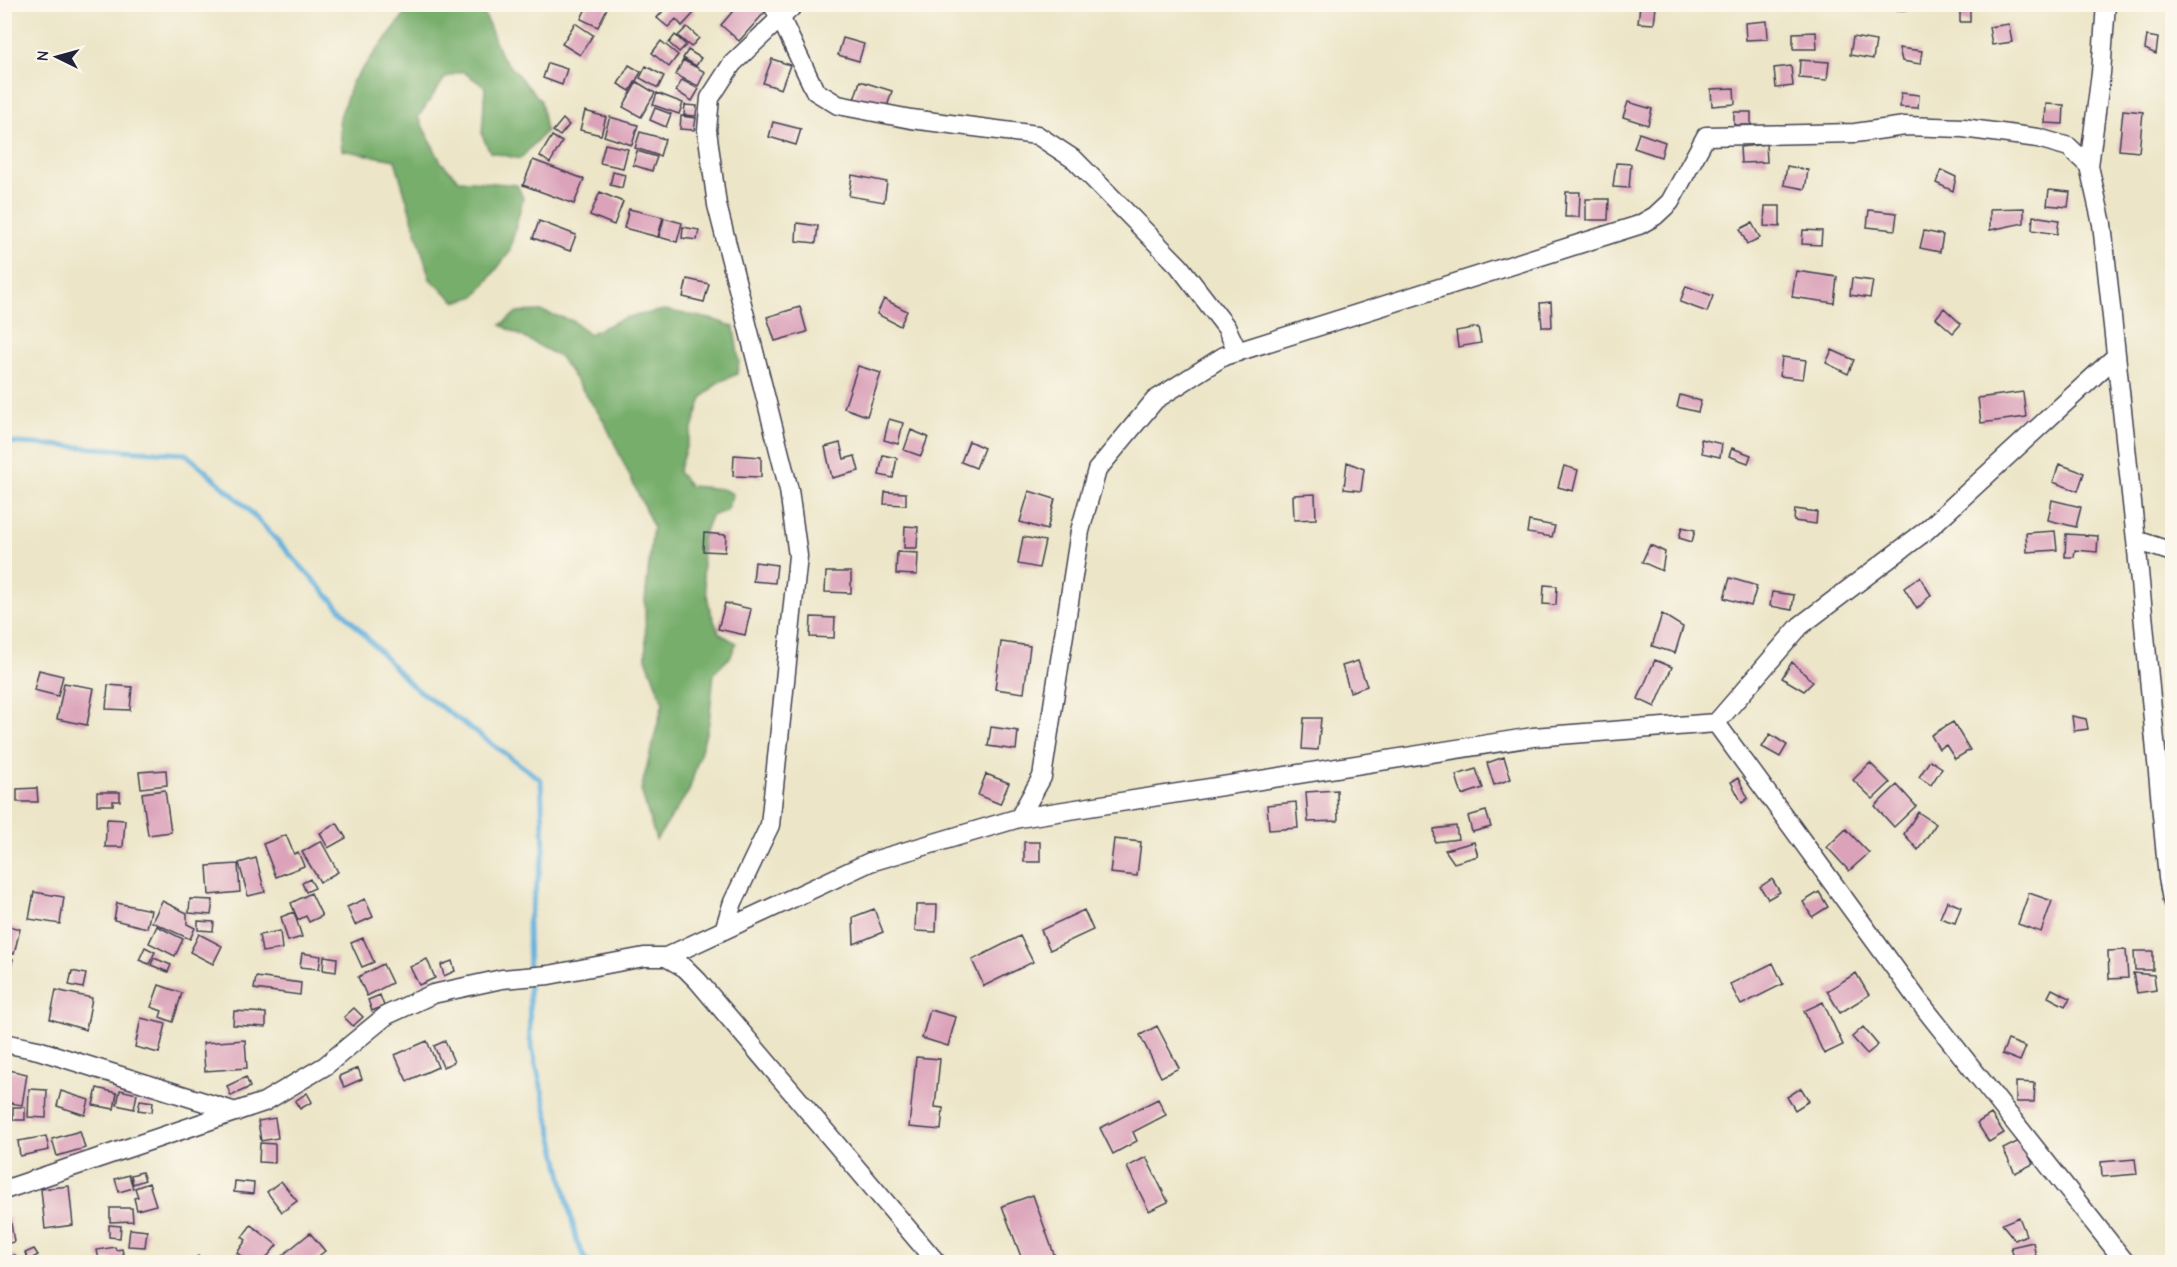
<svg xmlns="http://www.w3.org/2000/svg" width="2177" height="1267" viewBox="0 0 2177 1267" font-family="'Comic Neue',sans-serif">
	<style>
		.forest { fill: #77ae6c; stroke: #4c6854; stroke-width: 1.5 }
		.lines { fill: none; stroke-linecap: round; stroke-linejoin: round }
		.stream { stroke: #64b1dd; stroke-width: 5 }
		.building { fill: #dba2b9 }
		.street-casing { stroke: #403f50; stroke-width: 21 }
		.street { stroke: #fff; stroke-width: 18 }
	</style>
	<rect width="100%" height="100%" fill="#fbf7ec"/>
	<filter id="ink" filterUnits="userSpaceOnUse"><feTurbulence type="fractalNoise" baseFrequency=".0167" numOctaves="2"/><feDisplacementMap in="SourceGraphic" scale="12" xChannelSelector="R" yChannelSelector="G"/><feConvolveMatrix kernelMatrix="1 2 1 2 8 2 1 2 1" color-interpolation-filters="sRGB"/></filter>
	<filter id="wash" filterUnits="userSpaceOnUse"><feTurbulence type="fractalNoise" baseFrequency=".008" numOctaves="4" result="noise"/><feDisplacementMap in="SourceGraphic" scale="24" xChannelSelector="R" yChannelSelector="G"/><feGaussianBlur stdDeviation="1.35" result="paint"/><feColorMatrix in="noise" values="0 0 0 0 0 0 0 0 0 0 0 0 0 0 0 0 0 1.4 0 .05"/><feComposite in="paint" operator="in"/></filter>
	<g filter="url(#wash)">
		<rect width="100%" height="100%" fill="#ece5c7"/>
		<path class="forest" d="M 409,5 L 481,5 L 501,56 L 541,101 L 546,131 L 520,159 L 490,152 L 482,135 L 485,87 L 462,71 L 445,78 L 418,117 L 441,162 L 459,180 L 517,185 L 523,198 L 509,253 L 476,296 L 456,302 L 430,279 L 395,160 L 342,150 L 339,120 L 352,82 L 402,18 Z
			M 665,310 L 715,320 L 734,327 L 739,362 L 737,374 L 717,383 L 702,398 L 678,472 L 690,486 L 722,489 L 733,494 L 726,511 L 711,516 L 702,539 L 703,575 L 710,610 L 719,633 L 736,643 L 731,656 L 714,673 L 709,723 L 689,791 L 656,840 L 641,790 L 663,703 L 646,658 L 645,601 L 653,526 L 604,421 L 560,357 L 501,325 L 517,312 L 541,311 L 573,321 L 589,334 L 624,318 Z"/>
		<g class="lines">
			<path class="stream" d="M 4,442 L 186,454 L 244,505 L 410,684 L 541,780 L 544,851 L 528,924 L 530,1039 L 577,1242 L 587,1262"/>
		</g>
		<g id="blocks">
			<path class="building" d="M 588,4 L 609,4 L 598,27 L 581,19 Z
				M 669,4 L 686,4 L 695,12 L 682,26 L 676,19 L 668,27 L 657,18 Z
				M 739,4 L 759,4 L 766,11 L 739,41 L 721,25 Z
				M 1895,4 L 1913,4 L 1913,9 L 1896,11 Z
				M 1640,5 L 1656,7 L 1654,24 L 1638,23 Z
				M 1960,10 L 1970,10 L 1970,22 L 1960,22 Z
				M 1767,21 L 1768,39 L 1746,40 L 1745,23 Z
				M 575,23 L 593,35 L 580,55 L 562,44 Z
				M 2009,24 L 2012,42 L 1992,45 L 1989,27 Z
				M 687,27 L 699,38 L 691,47 L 678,36 Z
				M 1816,32 L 1817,49 L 1793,49 L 1793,33 Z
				M 675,35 L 686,45 L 679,52 L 669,43 Z
				M 2147,36 L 2158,38 L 2156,54 L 2145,49 Z
				M 1853,37 L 1876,41 L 1873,59 L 1850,55 Z
				M 843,38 L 864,44 L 859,61 L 838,55 Z
				M 661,41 L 678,55 L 669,67 L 652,53 Z
				M 1899,48 L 1922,51 L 1920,64 L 1902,61 Z
				M 688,50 L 701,58 L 696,66 L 683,58 Z
				M 772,59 L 790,65 L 781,89 L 763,83 Z
				M 683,60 L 705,72 L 698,86 L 676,75 Z
				M 1800,60 L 1829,62 L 1827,80 L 1799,78 Z
				M 548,63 L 567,69 L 562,85 L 543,78 Z
				M 629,65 L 641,72 L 630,91 L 618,84 Z
				M 646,66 L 664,76 L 658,88 L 640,78 Z
				M 1791,66 L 1793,86 L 1776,88 L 1774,68 Z
				M 682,80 L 699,89 L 692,101 L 676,91 Z
				M 860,81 L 892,91 L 886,110 L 854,100 Z
				M 637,82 L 655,93 L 641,117 L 623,107 Z
				M 1734,88 L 1735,104 L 1712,106 L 1711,89 Z
				M 657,93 L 683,103 L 679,114 L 653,105 Z
				M 1901,93 L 1919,95 L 1918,108 L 1900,107 Z
				M 1628,102 L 1652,109 L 1648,125 L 1623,117 Z
				M 2046,104 L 2064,105 L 2063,124 L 2045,123 Z
				M 685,105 L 697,106 L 696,116 L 684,115 Z
				M 655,108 L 671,114 L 666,127 L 650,120 Z
				M 2123,110 L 2143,112 L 2139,152 L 2119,150 Z
				M 585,111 L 606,117 L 601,135 L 580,130 Z
				M 1734,112 L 1751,112 L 1751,125 L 1734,125 Z
				M 681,116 L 696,118 L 694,130 L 680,129 Z
				M 610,117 L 638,125 L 632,145 L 604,136 Z
				M 563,119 L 569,125 L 560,136 L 553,131 Z
				M 773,122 L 801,129 L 796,145 L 769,137 Z
				M 640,132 L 665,139 L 660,156 L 635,148 Z
				M 1639,133 L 1665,142 L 1661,157 L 1634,148 Z
				M 552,136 L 562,142 L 550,163 L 540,156 Z
				M 605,144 L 628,149 L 623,168 L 600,163 Z
				M 1766,144 L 1767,162 L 1741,163 L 1740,147 Z
				M 637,151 L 657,157 L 652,171 L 633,165 Z
				M 533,160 L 584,179 L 574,204 L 523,185 Z
				M 1616,163 L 1631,164 L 1629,188 L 1613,187 Z
				M 1787,166 L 1808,170 L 1805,189 L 1784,185 Z
				M 1941,170 L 1956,177 L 1953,191 L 1936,183 Z
				M 613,172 L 625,175 L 622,188 L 610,185 Z
				M 852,175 L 887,182 L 884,202 L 849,196 Z
				M 2049,190 L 2070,192 L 2068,207 L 2047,205 Z
				M 600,192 L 623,202 L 614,225 L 590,215 Z
				M 1566,192 L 1580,192 L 1579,217 L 1565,217 Z
				M 1586,199 L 1609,199 L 1608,220 L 1586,220 Z
				M 1765,206 L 1780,206 L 1780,227 L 1764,226 Z
				M 2024,208 L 2024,223 L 1990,230 L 1990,209 Z
				M 629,209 L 663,217 L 658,237 L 624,228 Z
				M 1869,210 L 1897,213 L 1895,230 L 1867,227 Z
				M 2033,216 L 2059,220 L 2057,234 L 2032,230 Z
				M 664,218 L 682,223 L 677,242 L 659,237 Z
				M 539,221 L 576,235 L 570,251 L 533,238 Z
				M 797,223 L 818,226 L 816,243 L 796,241 Z
				M 1752,223 L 1760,238 L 1747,244 L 1740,229 Z
				M 683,227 L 699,230 L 697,240 L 682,238 Z
				M 1803,230 L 1822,231 L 1821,245 L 1802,244 Z
				M 1924,231 L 1943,235 L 1940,252 L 1920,248 Z
				M 1796,271 L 1837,277 L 1834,303 L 1792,297 Z
				M 1852,278 L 1873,281 L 1870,298 L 1850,295 Z
				M 687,279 L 709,284 L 704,302 L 683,297 Z
				M 1686,286 L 1713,296 L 1707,312 L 1680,302 Z
				M 884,299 L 907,311 L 900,326 L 877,314 Z
				M 1551,302 L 1552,327 L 1542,327 L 1540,303 Z
				M 800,307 L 807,332 L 775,341 L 767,317 Z
				M 1944,308 L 1961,324 L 1953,333 L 1936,318 Z
				M 1478,327 L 1481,343 L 1458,347 L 1456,331 Z
				M 1832,350 L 1854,360 L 1848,374 L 1826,363 Z
				M 1782,357 L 1806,360 L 1803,379 L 1780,376 Z
				M 858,366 L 881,373 L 867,416 L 844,408 Z
				M 2023,392 L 2026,417 L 1981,423 L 1978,398 Z
				M 1680,395 L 1701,401 L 1698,412 L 1677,407 Z
				M 889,419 L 903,423 L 898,444 L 884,440 Z
				M 911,430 L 928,437 L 921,456 L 904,450 Z
				M 1701,439 L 1722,444 L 1720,457 L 1702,453 Z
				M 969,441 L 984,448 L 976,468 L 961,462 Z
				M 840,443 L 844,459 L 855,456 L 859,471 L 832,478 L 825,447 Z
				M 1732,448 L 1751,455 L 1748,463 L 1729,456 Z
				M 734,455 L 761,457 L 761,477 L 733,476 Z
				M 883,455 L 897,458 L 893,478 L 879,475 Z
				M 1347,462 L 1364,469 L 1361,491 L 1344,489 Z
				M 2059,464 L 2084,473 L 2078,491 L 2053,482 Z
				M 1564,466 L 1578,470 L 1573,491 L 1558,487 Z
				M 1029,491 L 1055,499 L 1047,530 L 1020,522 Z
				M 885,492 L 906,493 L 906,505 L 884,504 Z
				M 1315,494 L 1316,519 L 1294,520 L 1293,495 Z
				M 2052,500 L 2081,507 L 2076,527 L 2048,520 Z
				M 1795,509 L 1817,512 L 1816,524 L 1794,521 Z
				M 1529,521 L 1555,526 L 1552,537 L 1527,533 Z
				M 905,526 L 918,527 L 917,548 L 904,548 Z
				M 1682,527 L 1695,530 L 1692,542 L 1679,538 Z
				M 2055,531 L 2057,550 L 2027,552 L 2026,533 Z
				M 704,533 L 726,535 L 725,552 L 703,551 Z
				M 2066,534 L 2098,536 L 2097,552 L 2075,550 L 2074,557 L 2065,557 Z
				M 1023,537 L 1045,541 L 1039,568 L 1018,564 Z
				M 1650,545 L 1665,552 L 1662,571 L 1642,562 Z
				M 897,552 L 918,553 L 917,575 L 896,574 Z
				M 755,562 L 777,565 L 775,583 L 753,581 Z
				M 826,572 L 851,572 L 851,593 L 825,592 Z
				M 1920,577 L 1931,595 L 1917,609 L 1904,588 Z
				M 1730,578 L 1757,586 L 1751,606 L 1724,598 Z
				M 1544,585 L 1557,586 L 1556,605 L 1543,604 Z
				M 1772,592 L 1794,595 L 1792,610 L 1770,606 Z
				M 725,603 L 751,609 L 745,635 L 718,629 Z
				M 1662,614 L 1683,627 L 1675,653 L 1652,646 Z
				M 811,617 L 835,618 L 834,638 L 810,637 Z
				M 1001,642 L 1030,646 L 1024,693 L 995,689 Z
				M 1655,660 L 1672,667 L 1655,707 L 1638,699 Z
				M 1358,661 L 1367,686 L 1350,692 L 1342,666 Z
				M 1792,662 L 1813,682 L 1804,691 L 1782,678 Z
				M 39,670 L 63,676 L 58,696 L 34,690 Z
				M 64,683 L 94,688 L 87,725 L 57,719 Z
				M 108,685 L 132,687 L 130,710 L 106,709 Z
				M 2072,716 L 2086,719 L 2088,729 L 2074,731 Z
				M 1304,718 L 1321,718 L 1318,750 L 1302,749 Z
				M 1953,722 L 1970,750 L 1955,759 L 1946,745 L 1939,749 L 1931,735 Z
				M 991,727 L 1018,731 L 1016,750 L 988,746 Z
				M 1770,734 L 1787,745 L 1780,757 L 1762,747 Z
				M 1504,757 L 1511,779 L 1494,785 L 1487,763 Z
				M 1930,760 L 1942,768 L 1931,785 L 1919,777 Z
				M 1870,763 L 1890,783 L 1873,799 L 1853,780 Z
				M 1476,769 L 1483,788 L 1462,795 L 1456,775 Z
				M 166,770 L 167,785 L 141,788 L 139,772 Z
				M 986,774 L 1009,783 L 1000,804 L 978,795 Z
				M 1738,778 L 1748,798 L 1742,803 L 1731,782 Z
				M 1897,785 L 1916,806 L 1894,827 L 1875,806 Z
				M 37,788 L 38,802 L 17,802 L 17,789 Z
				M 165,790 L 171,832 L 148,835 L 142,793 Z
				M 1337,790 L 1338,821 L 1308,822 L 1306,792 Z
				M 97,792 L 120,792 L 120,801 L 113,801 L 113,805 L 97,805 Z
				M 1296,802 L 1298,828 L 1269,830 L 1267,805 Z
				M 1486,811 L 1491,827 L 1472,832 L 1468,816 Z
				M 1918,812 L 1936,824 L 1918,850 L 1904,834 Z
				M 107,819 L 125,820 L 123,847 L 105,847 Z
				M 337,823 L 346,838 L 328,848 L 320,833 Z
				M 1456,826 L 1458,839 L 1435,842 L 1434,829 Z
				M 1846,829 L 1869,853 L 1849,871 L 1827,847 Z
				M 286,835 L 294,854 L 298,852 L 304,866 L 276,877 L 263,844 Z
				M 1114,839 L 1141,842 L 1137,876 L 1110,873 Z
				M 321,841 L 338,872 L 320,882 L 302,852 Z
				M 1024,842 L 1040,842 L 1040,862 L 1024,862 Z
				M 1474,842 L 1478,856 L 1454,863 L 1445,850 Z
				M 256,858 L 265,892 L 248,896 L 239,863 Z
				M 238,864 L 240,892 L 209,895 L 207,866 Z
				M 310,879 L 315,888 L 306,892 L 302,883 Z
				M 1772,879 L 1780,892 L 1768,899 L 1760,887 Z
				M 34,892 L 64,897 L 60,924 L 29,919 Z
				M 1819,892 L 1828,907 L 1812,917 L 1803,902 Z
				M 311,893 L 322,916 L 309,922 L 306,916 L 298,920 L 291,903 Z
				M 2029,893 L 2052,901 L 2041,932 L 2018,924 Z
				M 190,899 L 213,900 L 211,915 L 189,913 Z
				M 365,899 L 373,917 L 355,925 L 347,907 Z
				M 162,901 L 187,913 L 187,924 L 195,928 L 190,939 L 152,922 Z
				M 1947,901 L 1961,907 L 1955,923 L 1940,918 Z
				M 117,903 L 151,910 L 147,928 L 114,920 Z
				M 916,905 L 937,905 L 936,932 L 915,931 Z
				M 874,909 L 883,932 L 854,944 L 853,917 Z
				M 1084,910 L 1093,930 L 1050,950 L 1041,930 Z
				M 294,912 L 302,937 L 288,941 L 281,917 Z
				M 198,921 L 214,922 L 213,931 L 198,930 Z
				M 4,925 L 20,929 L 14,954 L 4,952 Z
				M 157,926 L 183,939 L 175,956 L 149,943 Z
				M 280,931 L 282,949 L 262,952 L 259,935 Z
				M 199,934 L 222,946 L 213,964 L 190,952 Z
				M 1020,936 L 1033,962 L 984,986 L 972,960 Z
				M 363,938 L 374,962 L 362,967 L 351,943 Z
				M 145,947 L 155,952 L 149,964 L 139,960 Z
				M 2126,950 L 2128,978 L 2109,979 L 2108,951 Z
				M 2134,951 L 2153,951 L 2153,970 L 2135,970 Z
				M 302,953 L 321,956 L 319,969 L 300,967 Z
				M 4,956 L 13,959 L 7,982 L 4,982 Z
				M 324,956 L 337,958 L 336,972 L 323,970 Z
				M 154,958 L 171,965 L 168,972 L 151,965 Z
				M 427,959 L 435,978 L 419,985 L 410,967 Z
				M 452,961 L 455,971 L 444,976 L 441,965 Z
				M 1773,963 L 1783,984 L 1741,1005 L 1730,984 Z
				M 383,964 L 392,983 L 367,996 L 358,977 Z
				M 72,971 L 86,974 L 83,988 L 69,985 Z
				M 1856,973 L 1869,995 L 1840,1013 L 1827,991 Z
				M 2133,973 L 2154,975 L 2156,990 L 2137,993 Z
				M 256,977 L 301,983 L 300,995 L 254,989 Z
				M 159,985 L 182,993 L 173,1022 L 160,1017 L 162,1011 L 151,1007 Z
				M 2052,989 L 2070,998 L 2065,1006 L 2048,997 Z
				M 56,990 L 92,998 L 86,1030 L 50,1019 Z
				M 380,995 L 384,1006 L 372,1011 L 368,1000 Z
				M 1823,1002 L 1843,1045 L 1824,1054 L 1804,1011 Z
				M 354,1008 L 363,1017 L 353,1026 L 344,1017 Z
				M 930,1010 L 956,1017 L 948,1046 L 922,1038 Z
				M 234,1011 L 266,1013 L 266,1027 L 233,1025 Z
				M 141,1018 L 166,1024 L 159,1053 L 135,1047 Z
				M 1157,1026 L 1179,1068 L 1161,1077 L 1140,1035 Z
				M 1863,1027 L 1878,1045 L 1867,1054 L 1852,1037 Z
				M 245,1040 L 247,1068 L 205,1071 L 203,1043 Z
				M 2008,1040 L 2026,1047 L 2020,1061 L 2002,1054 Z
				M 427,1041 L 438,1067 L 407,1081 L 395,1055 Z
				M 445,1041 L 454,1062 L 443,1067 L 434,1046 Z
				M 916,1057 L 940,1059 L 935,1107 L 943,1108 L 941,1130 L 909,1127 Z
				M 358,1068 L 362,1079 L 344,1087 L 339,1076 Z
				M 9,1070 L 27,1074 L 22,1105 L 4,1102 Z
				M 246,1077 L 250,1087 L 231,1096 L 227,1086 Z
				M 2016,1082 L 2035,1083 L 2034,1102 L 2016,1102 Z
				M 97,1088 L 117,1093 L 114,1109 L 93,1105 Z
				M 1801,1088 L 1809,1101 L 1795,1110 L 1787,1097 Z
				M 29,1089 L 47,1090 L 46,1118 L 28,1117 Z
				M 120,1090 L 137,1094 L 134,1109 L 117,1105 Z
				M 61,1091 L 89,1100 L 85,1115 L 57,1106 Z
				M 307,1093 L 312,1102 L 300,1109 L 295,1101 Z
				M 1158,1099 L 1166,1115 L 1133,1132 L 1137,1141 L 1113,1154 L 1100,1128 Z
				M 140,1100 L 153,1102 L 152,1112 L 138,1110 Z
				M 13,1107 L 25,1107 L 25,1120 L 13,1120 Z
				M 1991,1114 L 2004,1133 L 1989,1142 L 1977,1123 Z
				M 275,1118 L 278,1138 L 261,1141 L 258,1121 Z
				M 80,1131 L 85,1148 L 57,1156 L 52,1139 Z
				M 46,1136 L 49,1150 L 20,1156 L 18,1141 Z
				M 2021,1140 L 2033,1164 L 2015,1173 L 2003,1149 Z
				M 260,1143 L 275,1144 L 275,1163 L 259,1162 Z
				M 1146,1157 L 1168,1202 L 1149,1211 L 1127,1167 Z
				M 2135,1159 L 2137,1174 L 2102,1177 L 2101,1162 Z
				M 142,1172 L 145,1180 L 133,1184 L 131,1175 Z
				M 129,1175 L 133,1188 L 119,1192 L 115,1179 Z
				M 235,1181 L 254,1183 L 253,1194 L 234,1192 Z
				M 281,1181 L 297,1201 L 282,1212 L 267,1192 Z
				M 149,1183 L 156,1205 L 137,1210 L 134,1198 L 138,1197 L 135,1188 Z
				M 69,1186 L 73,1225 L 45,1229 L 41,1189 Z
				M 1033,1195 L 1055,1257 L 1040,1262 L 1023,1262 L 1002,1206 Z
				M 110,1208 L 132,1208 L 133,1221 L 110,1222 Z
				M 10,1217 L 14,1242 L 4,1244 L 4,1218 Z
				M 2019,1217 L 2026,1235 L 2015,1240 L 2002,1224 Z
				M 109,1225 L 121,1226 L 120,1238 L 109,1237 Z
				M 251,1225 L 277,1245 L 263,1262 L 259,1262 L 255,1260 L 250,1262 L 237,1253 L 246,1240 L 242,1237 Z
				M 130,1229 L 147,1231 L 145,1247 L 128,1246 Z
				M 310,1233 L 325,1251 L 311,1262 L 281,1262 L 278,1259 Z
				M 2033,1242 L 2036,1257 L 2015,1262 L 2011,1247 Z
				M 115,1247 L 116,1250 L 122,1249 L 125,1262 L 113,1262 L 113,1258 L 99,1260 L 97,1250 Z
				M 34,1249 L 38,1255 L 29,1260 L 25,1253 Z
				M 15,1255 L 18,1262 L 4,1262 L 4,1259 Z
				M 198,1256 L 204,1262 L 191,1262 Z"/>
		</g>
	</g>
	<g filter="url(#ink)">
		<use href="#blocks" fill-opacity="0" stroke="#403f50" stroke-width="1.5"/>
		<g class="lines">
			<defs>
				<path id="street" d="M 772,4 L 781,19 L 815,91 L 838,105 L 911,119 L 1037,135 L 1075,160 L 1179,266 L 1226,327 L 1238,352
					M 2089,166 L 2101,73 L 2106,4
					M 2136,540 L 2172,552
					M 1716,723 L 1800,626 L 1927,530 L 2115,357
					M 1019,818 L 1042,777 L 1080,531 L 1097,470 L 1155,400 L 1224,356 L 1639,225 L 1655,216 L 1670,202 L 1706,136 L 1855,133 L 1905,126 L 1963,128 L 2038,138 L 2069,147 L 2089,166 L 2102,224 L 2136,540 L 2168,878 L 2172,900
					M 724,930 L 733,902 L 770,825 L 798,556 L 789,490 L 717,205 L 707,130 L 710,98 L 732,64 L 795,4
					M 666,957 L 685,968 L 698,981 L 936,1262
					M 4,1043 L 38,1050 L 236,1112
					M 4,1190 L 264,1102 L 325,1066 L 387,1015 L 433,994 L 502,979 L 549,975 L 644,957 L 666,957 L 870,862 L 1019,818 L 1533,737 L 1716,723 L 1918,1000 L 2125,1262"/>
			</defs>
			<use href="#street" class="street-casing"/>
			<use href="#street" class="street"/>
		</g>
	</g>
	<rect width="2177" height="1267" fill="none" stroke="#fbf7ec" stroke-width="24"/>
	<g transform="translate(57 57) rotate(275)" stroke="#fbf7ec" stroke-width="4.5" paint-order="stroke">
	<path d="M0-4.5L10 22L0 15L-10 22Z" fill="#22223b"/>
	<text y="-9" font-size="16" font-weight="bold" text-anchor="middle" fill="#22223b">N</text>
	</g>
</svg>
